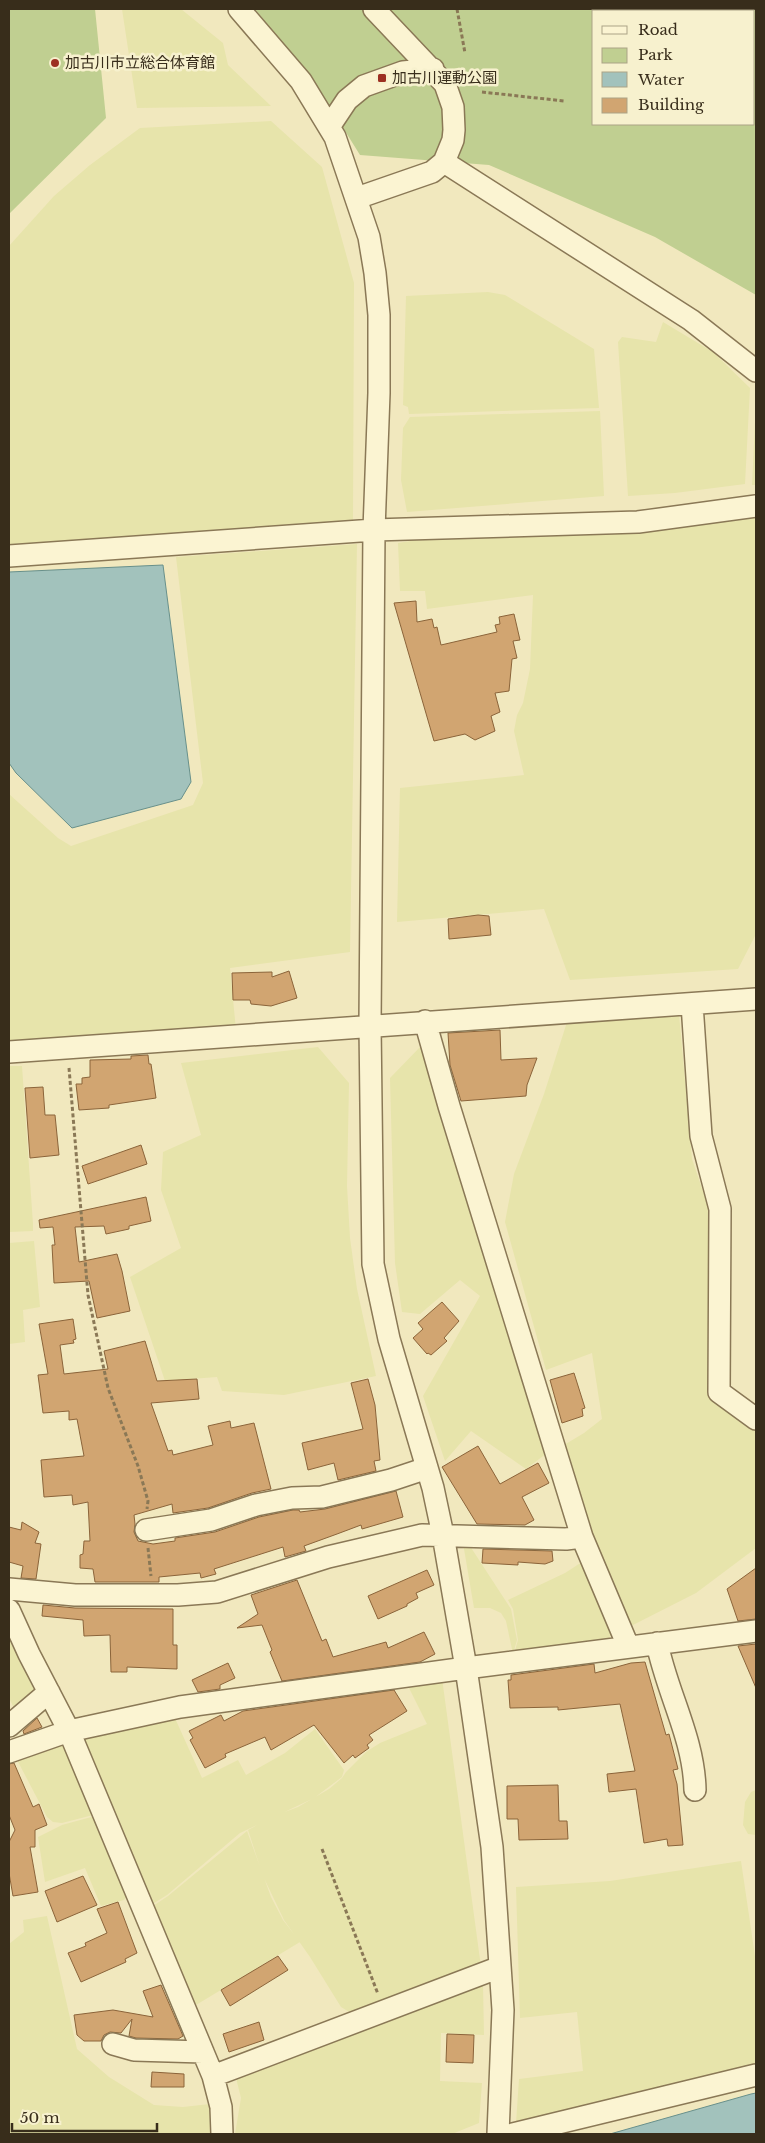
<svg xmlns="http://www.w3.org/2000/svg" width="765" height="2143" viewBox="0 0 765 2143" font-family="'Libre Baskerville','Noto Sans JP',serif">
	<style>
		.farmland { fill: #e7e4ab }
		.green { fill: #c0cf91; fill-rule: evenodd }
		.water { fill: #a2c2bc; stroke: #68908b }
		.building { fill: #d1a571; stroke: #8b643a }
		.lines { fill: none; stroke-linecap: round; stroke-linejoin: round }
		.minor-casing { stroke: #8a7856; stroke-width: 24 }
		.path { stroke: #8a7856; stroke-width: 3; stroke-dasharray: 4 2.5; stroke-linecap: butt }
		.minor { stroke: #fbf4d2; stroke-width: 21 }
		.poi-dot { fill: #9d3022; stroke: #f7f1ce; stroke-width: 2 }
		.labels { text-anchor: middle; stroke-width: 5; stroke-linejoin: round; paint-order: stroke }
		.poi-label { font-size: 15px; fill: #382d1b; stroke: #f7f1ce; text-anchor: start }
	</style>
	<rect width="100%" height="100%" fill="#f1e8be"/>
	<path class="farmland" d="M 122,9 L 181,9 L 223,43 L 228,65 L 271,106 L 137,108 Z
		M 271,121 L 322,167 L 354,283 L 353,522 L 9,547 L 9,246 L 54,196 L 90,165 L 140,128 Z
		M 488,292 L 505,295 L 594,349 L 599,408 L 409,414 L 408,407 L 403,405 L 406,296 Z
		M 663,322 L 713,352 L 750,388 L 745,484 L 675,493 L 628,496 L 618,342 L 622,337 L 656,342 Z
		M 756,401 L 756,485 L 752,485 Z
		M 600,411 L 604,496 L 407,512 L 401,480 L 403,428 L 410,417 Z
		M 756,514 L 756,934 L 738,969 L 570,980 L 544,909 L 397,922 L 400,788 L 524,775 L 514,731 L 517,715 L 523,703 L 530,669 L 533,595 L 427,609 L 425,591 L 400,591 L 398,543 L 410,541 L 410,534 Z
		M 357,544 L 350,952 L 230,968 L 236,1030 L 9,1047 L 9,794 L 58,838 L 71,846 L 193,805 L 203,783 L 176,557 Z
		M 679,1014 L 692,1159 L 710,1212 L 712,1396 L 756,1429 L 756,1548 L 696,1593 L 629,1627 L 594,1550 L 564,1445 L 584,1433 L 602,1419 L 592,1353 L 546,1370 L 505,1222 L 514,1174 L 544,1094 L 568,1019 Z
		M 422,1045 L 547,1453 L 526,1469 L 471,1431 L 445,1461 L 423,1396 L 480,1296 L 460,1280 L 420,1314 L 402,1312 L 395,1263 L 390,1078 Z
		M 318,1047 L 349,1083 L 347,1186 L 350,1238 L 357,1289 L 376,1376 L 284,1395 L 222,1391 L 217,1377 L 165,1381 L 130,1277 L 181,1248 L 161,1190 L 163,1152 L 201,1135 L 181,1063 Z
		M 9,1066 L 22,1066 L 33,1224 L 33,1231 L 9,1232 Z
		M 34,1241 L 40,1307 L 23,1310 L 25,1342 L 9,1344 L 9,1243 Z
		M 463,1543 L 468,1543 L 511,1609 L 517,1640 L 513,1654 L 506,1621 L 501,1613 L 490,1608 L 474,1608 Z
		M 582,1562 L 612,1634 L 606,1641 L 514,1654 L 518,1640 L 513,1609 L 508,1600 L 565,1573 Z
		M 15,1634 L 43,1693 L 16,1712 L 9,1698 L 9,1637 Z
		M 442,1678 L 481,1967 L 356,2016 L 341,2007 L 310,1957 L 284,1920 L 263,1876 L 248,1830 L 274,1816 L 298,1807 L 329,1789 L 342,1778 L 346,1772 L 366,1752 L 380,1743 L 427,1724 L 406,1682 Z
		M 174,1716 L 202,1778 L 238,1760 L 246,1775 L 285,1753 L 315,1729 L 344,1770 L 342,1777 L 314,1798 L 240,1833 L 167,1895 L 151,1905 L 81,1748 L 85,1733 Z
		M 58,1741 L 66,1745 L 97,1814 L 62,1823 L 53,1822 L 47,1817 L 15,1756 Z
		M 756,1790 L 756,1835 L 748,1834 L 743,1825 L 745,1802 L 751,1792 Z
		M 95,1816 L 130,1893 L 124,1900 L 101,1906 L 85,1868 L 45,1882 L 38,1837 L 62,1825 Z
		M 247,1831 L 271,1897 L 283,1920 L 300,1942 L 196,2005 L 153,1906 L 168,1896 Z
		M 741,1861 L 756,1963 L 756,2067 L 516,2123 L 519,2079 L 583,2071 L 577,2012 L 520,2018 L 516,1887 L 610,1881 Z
		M 47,1916 L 77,2049 L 109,2077 L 154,2105 L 183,2107 L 210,2104 L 212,2134 L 9,2134 L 9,1944 L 24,1932 L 23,1920 Z
		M 483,1984 L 484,2035 L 441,2033 L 440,2081 L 482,2083 L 479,2123 L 452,2134 L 235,2134 L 241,2098 L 236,2078 Z"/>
	<path class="green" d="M 9,9 L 95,9 L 106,118 L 9,214 Z
		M 255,9 L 756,9 L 756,295 L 655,237 L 489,165 L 360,155 L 322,94 ZM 594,11 L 754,11 L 754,124 L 594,124 Z"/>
	<path class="water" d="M 163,565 L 191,782 L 181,799 L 72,828 L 16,773 L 9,763 L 9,572 Z
		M 756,2093 L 756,2134 L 610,2134 L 751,2094 Z"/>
	<path class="building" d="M 416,601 L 417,622 L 432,619 L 434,628 L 437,627 L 441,645 L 497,632 L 495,625 L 500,624 L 499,617 L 514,614 L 520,640 L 513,641 L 517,658 L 512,659 L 509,691 L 495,693 L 500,712 L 491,716 L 495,731 L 475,740 L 465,734 L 434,741 L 394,603 Z
		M 478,915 L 489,916 L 491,935 L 449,939 L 448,919 Z
		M 289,971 L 297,998 L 271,1006 L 251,1004 L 250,1000 L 233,1000 L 232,973 L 272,972 L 272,977 Z
		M 500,1030 L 501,1060 L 537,1058 L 527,1085 L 526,1096 L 461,1101 L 450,1065 L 448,1033 Z
		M 148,1055 L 149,1064 L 151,1064 L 156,1098 L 109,1105 L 109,1108 L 79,1110 L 76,1084 L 82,1084 L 82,1078 L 90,1077 L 90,1060 L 131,1059 L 131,1056 Z
		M 43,1087 L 45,1115 L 55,1115 L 59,1155 L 30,1158 L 25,1088 Z
		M 141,1145 L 147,1164 L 88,1184 L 82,1166 Z
		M 146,1197 L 151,1221 L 129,1226 L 129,1229 L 106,1234 L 104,1226 L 75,1227 L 79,1262 L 117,1254 L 122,1271 L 130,1311 L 97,1318 L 89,1281 L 54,1283 L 52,1245 L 55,1245 L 53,1227 L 40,1228 L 39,1220 Z
		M 442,1302 L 459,1321 L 444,1338 L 447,1341 L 431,1355 L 428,1353 L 427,1354 L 413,1338 L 423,1329 L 418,1323 Z
		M 73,1319 L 76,1339 L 73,1340 L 74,1343 L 60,1345 L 64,1374 L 108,1369 L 104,1351 L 145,1341 L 157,1381 L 197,1379 L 199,1399 L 151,1403 L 168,1451 L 172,1450 L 173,1455 L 213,1445 L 208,1426 L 230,1421 L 231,1428 L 254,1423 L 271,1489 L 252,1493 L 208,1508 L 173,1513 L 172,1504 L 134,1515 L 135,1524 L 134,1532 L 138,1541 L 153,1544 L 175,1541 L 175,1538 L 215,1532 L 259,1517 L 293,1510 L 299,1510 L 300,1512 L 325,1509 L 396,1491 L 403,1517 L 362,1529 L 361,1525 L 337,1534 L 304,1546 L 306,1551 L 285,1557 L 283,1547 L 214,1569 L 216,1574 L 201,1578 L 200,1573 L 159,1577 L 159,1582 L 95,1582 L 93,1569 L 80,1568 L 80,1555 L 83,1554 L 84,1541 L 90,1541 L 88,1502 L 73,1505 L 72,1495 L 44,1497 L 41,1460 L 84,1456 L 77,1419 L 69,1420 L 69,1411 L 43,1413 L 38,1375 L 48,1374 L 39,1324 Z
		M 574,1373 L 585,1408 L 582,1409 L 583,1416 L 562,1423 L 550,1380 Z
		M 368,1379 L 375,1405 L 380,1460 L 374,1461 L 376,1471 L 338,1480 L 334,1463 L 308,1470 L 302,1443 L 363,1429 L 351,1383 Z
		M 478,1446 L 500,1484 L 538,1463 L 549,1483 L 522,1497 L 534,1520 L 525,1525 L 477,1524 L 442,1467 Z
		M 22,1522 L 39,1532 L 35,1543 L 41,1544 L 36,1579 L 21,1578 L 23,1566 L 9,1562 L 9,1527 L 21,1530 Z
		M 483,1549 L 552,1551 L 553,1561 L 545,1564 L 518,1562 L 518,1565 L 482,1563 Z
		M 756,1568 L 756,1619 L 738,1621 L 727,1589 Z
		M 427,1570 L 434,1585 L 416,1593 L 418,1598 L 407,1604 L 407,1606 L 378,1619 L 368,1596 Z
		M 297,1580 L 322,1641 L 326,1639 L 333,1657 L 386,1642 L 388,1648 L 424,1632 L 435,1654 L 420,1662 L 282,1681 L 270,1652 L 272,1650 L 262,1625 L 237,1628 L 258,1614 L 251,1595 Z
		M 43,1605 L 75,1608 L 173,1609 L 173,1645 L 177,1645 L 177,1669 L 127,1667 L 127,1672 L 111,1672 L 110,1635 L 84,1636 L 83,1620 L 42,1616 Z
		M 756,1644 L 756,1688 L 738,1646 Z
		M 645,1662 L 666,1735 L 669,1734 L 678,1769 L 673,1770 L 677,1784 L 683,1845 L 668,1846 L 667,1839 L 644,1843 L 636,1789 L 609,1792 L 607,1774 L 635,1771 L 620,1704 L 558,1710 L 558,1707 L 510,1708 L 508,1680 L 511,1680 L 511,1675 L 594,1664 L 595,1673 L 631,1663 Z
		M 228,1663 L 235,1678 L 220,1685 L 220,1689 L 198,1692 L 192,1680 Z
		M 394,1690 L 407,1711 L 369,1735 L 373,1740 L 367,1745 L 369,1748 L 355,1758 L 353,1755 L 344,1763 L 314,1725 L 271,1750 L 265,1737 L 225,1754 L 226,1757 L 205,1768 L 190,1740 L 193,1738 L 189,1731 L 221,1715 L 224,1721 L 243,1711 Z
		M 37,1718 L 42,1727 L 24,1734 L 23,1731 Z
		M 14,1763 L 33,1807 L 39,1804 L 47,1825 L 35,1830 L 35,1847 L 30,1847 L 38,1892 L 13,1896 L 9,1873 L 9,1842 L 15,1830 L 9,1815 L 9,1764 Z
		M 558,1785 L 559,1821 L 567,1821 L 568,1839 L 519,1840 L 518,1819 L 507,1819 L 507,1786 Z
		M 83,1876 L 97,1905 L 57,1922 L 45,1891 Z
		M 118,1902 L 137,1953 L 125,1959 L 126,1962 L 81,1982 L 68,1953 L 86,1946 L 85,1943 L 107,1933 L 97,1909 Z
		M 278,1956 L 288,1970 L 230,2006 L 221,1990 Z
		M 161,1985 L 183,2036 L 178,2039 L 136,2038 L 129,2036 L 132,2019 L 121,2033 L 110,2032 L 104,2035 L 101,2041 L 84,2041 L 77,2035 L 74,2015 L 113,2010 L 153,2017 L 143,1991 Z
		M 259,2022 L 264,2040 L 229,2052 L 223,2034 Z
		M 447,2034 L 474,2035 L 473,2063 L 446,2062 Z
		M 152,2072 L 184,2074 L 184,2087 L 151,2087 Z"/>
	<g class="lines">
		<defs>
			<path id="minor" d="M 239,9 L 301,81 L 335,137 L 369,237 L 375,273 L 379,315 L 379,393 L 374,530 L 370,1025 L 373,1264 L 389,1339 L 433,1488 L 443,1535 L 466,1668 L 492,1847 L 503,2010 L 498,2134
				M 329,127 L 347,100 L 364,86 L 403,72 L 433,69
				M 444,162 L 691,320 L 756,371
				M 357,198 L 432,172 L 444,162 L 453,140 L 454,130 L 453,107 L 445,84 L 374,9
				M 9,556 L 374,530 L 638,522 L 756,506
				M 692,1004 L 701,1136 L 720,1209 L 719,1392 L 756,1419
				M 425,1021 L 449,1106 L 582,1537 L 628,1646
				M 9,1052 L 756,999
				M 146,1530 L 211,1520 L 256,1505 L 292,1498 L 322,1497 L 391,1480 L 427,1468
				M 9,1589 L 75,1595 L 178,1595 L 217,1592 L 328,1557 L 422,1535 L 566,1539 L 582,1537
				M 9,1610 L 29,1654 L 69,1731 L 213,2076 L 221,2107 L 222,2134
				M 657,1643 C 667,1693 694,1738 695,1790
				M 9,1726 L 49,1692
				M 9,1752 L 69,1731 L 180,1707 L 466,1668 L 756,1631
				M 113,2044 L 134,2050 L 203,2052
				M 213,2076 L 500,1967
				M 513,2134 L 756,2075"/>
		</defs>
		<use href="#minor" class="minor-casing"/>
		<path class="path" d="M 457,9 L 465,53
			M 482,92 L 564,101
			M 69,1068 L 88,1295 L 108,1388 L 138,1466 L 148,1501 L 147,1509
			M 148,1548 L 151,1576
			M 322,1849 L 378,1994"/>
		<use href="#minor" class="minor"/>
	</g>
	<g class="poi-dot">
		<circle cx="55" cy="63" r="5"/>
		<rect x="377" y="73" width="10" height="10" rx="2.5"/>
	</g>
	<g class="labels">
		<g class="poi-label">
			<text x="65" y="68">加古川市立総合体育館</text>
			<text x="392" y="83">加古川運動公園</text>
		</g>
	</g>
	<rect width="765" height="2143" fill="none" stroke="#382d1b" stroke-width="20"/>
	<rect x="592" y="10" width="162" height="115" fill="#f7f1ce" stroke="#aba386"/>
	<rect x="602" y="26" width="25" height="8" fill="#fbf4d2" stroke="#aba386"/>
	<text x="638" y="35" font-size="15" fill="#382d1b">Road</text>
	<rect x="602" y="48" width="25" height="15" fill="#c0cf91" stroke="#aba386"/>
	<text x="638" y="60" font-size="15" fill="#382d1b">Park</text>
	<rect x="602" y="72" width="25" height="15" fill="#a2c2bc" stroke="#aba386"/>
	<text x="638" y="85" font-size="15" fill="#382d1b">Water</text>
	<rect x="602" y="98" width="25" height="15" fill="#d1a571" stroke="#aba386"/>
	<text x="638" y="110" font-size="15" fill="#382d1b">Building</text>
	<path d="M12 2123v8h145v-8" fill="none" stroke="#382d1b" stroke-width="2.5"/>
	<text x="20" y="2123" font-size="15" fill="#382d1b" stroke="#f7f1ce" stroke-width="4" paint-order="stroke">50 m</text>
</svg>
